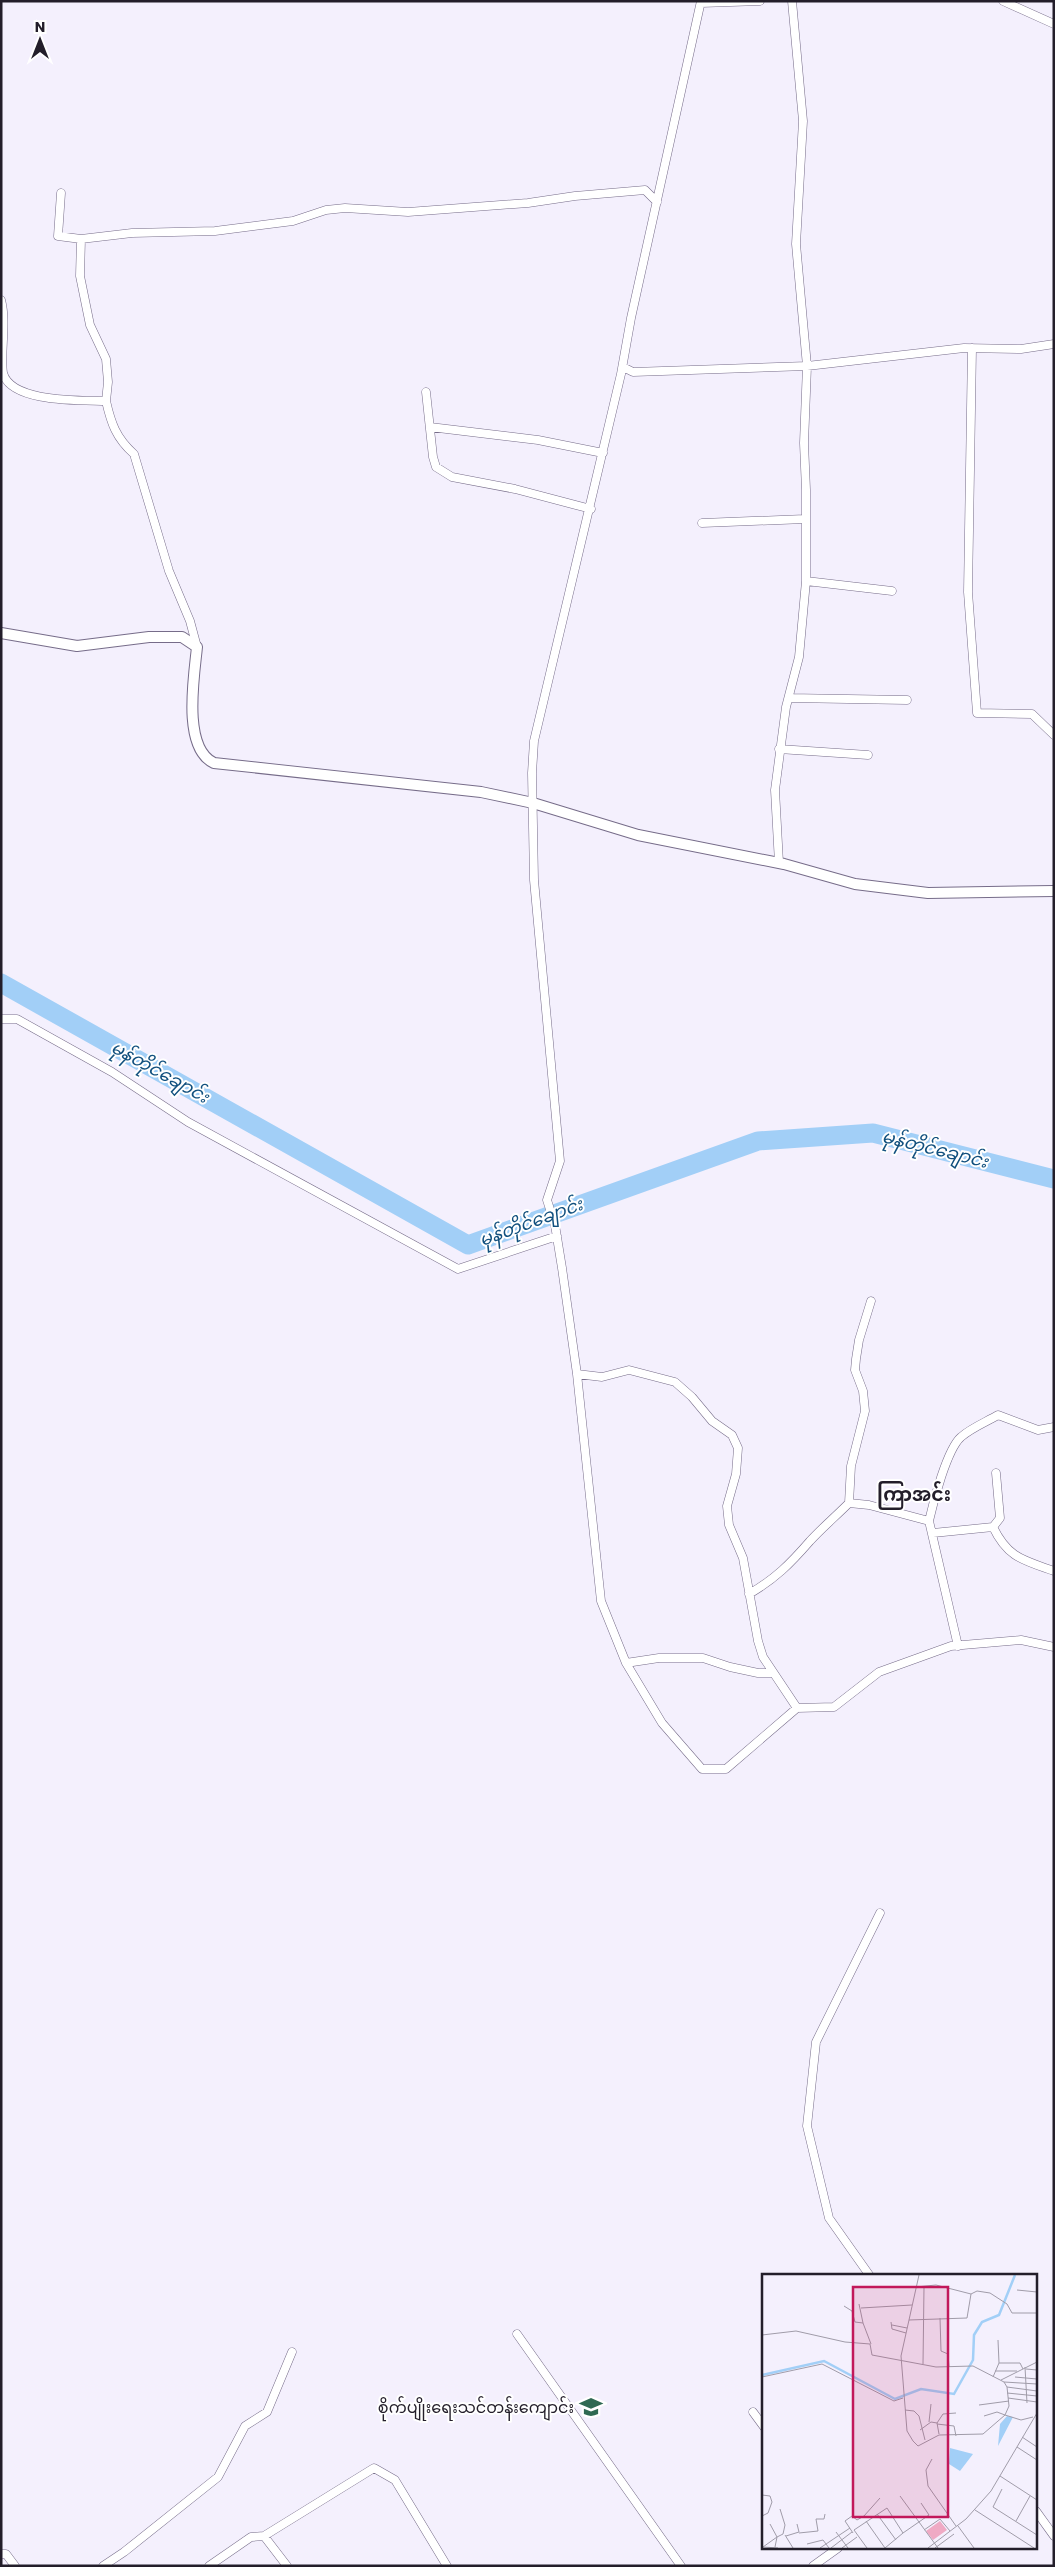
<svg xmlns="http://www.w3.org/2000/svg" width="1055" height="2567" viewBox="0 0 1055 2567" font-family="Poppins,'Noto Sans Myanmar',sans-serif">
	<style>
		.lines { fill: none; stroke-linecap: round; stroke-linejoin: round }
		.river { stroke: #a2cff7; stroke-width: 19 }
		.minor-casing { stroke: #766c89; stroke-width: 9 }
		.tertiary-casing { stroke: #766c89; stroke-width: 12 }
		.minor { stroke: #fff; stroke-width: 8 }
		.tertiary { stroke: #fff; stroke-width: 10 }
		.labels { text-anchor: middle; stroke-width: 4; stroke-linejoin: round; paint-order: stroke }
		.poi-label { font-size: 16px; fill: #231e2a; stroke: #fff; text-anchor: end }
		.water-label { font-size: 18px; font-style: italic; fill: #11507e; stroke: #fff }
		.quarter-label { font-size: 19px; font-weight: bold; fill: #231e2a; stroke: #fff }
		.inset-river { fill: none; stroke: #a2cff7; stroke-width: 2.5 }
		.inset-road { fill: none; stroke: #a09ca9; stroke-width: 1 }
		.view { fill: #c2185b; fill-opacity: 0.15; stroke: #c2185b; stroke-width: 2.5 }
		.inset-edge { fill: none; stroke: #231e2a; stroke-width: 2.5 }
	</style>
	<rect width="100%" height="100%" fill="#f4f0fd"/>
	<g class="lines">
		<path class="river" d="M 1,983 L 468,1245 L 758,1141 L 873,1133 L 1054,1179"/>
		<defs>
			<path id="minor" d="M 701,1 L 631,318 L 621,374 L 534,741 L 532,773 L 534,880 L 560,1161 L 547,1200 L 555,1225 L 562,1268 L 577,1374 L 601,1601 L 626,1663 L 662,1723 L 702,1769 L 726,1769 L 797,1708 L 834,1707 L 879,1672 L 951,1646 L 1021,1640 L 1054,1647
				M 1003,1 L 1054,24
				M 701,3 L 760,1
				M 61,193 L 58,236 L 81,239 L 80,276 L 90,325 L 106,359 L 108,382 L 106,401
				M 81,239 L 132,233 L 215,231 L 293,221 L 326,210 L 345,208 L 408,212 L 528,203 L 575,196 L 645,190 L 657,202
				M 1,300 C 7,322 0,353 3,373 C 11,403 81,400 106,401 C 111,423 116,438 134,454 L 169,571 L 190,621 L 197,647
				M 972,348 L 968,592 L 977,713 L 1032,714 L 1054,735
				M 623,367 L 633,372 L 807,366 L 964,348 L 1021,349 L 1054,344
				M 426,392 L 433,457 L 436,467 L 452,477 L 515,489 L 591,509
				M 430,427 L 538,440 L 603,453
				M 702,523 L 805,519
				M 806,581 L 892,591
				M 789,698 L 907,700
				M 779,749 L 868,755
				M 779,863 L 775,790 L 786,707 L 799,657 L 806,581 L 806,490 L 804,443 L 807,366 L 796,244 L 803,121 L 792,1
				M 1,1019 L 17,1019 L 112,1072 L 188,1122 L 458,1269 L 557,1236
				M 577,1374 L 602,1377 L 629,1370 L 675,1382 L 692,1397 L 712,1421 L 732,1435 L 738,1448 L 736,1474 L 727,1506 L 729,1525 L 743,1558 L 758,1641 L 763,1657 L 797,1708
				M 849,1503 L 851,1466 L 865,1411 L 863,1391 L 855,1370 L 856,1359 L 859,1340 L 871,1301
				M 929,1521 C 933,1503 947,1449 961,1437 C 971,1428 986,1422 998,1415 L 1038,1430 L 1054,1427
				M 993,1527 L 1000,1518 L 996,1473
				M 933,1533 L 993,1527 C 1008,1558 1023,1560 1054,1571
				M 749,1594 C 775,1579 790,1564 810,1541 C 822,1528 836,1516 849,1503 L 869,1505 L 929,1521 L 958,1646
				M 626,1663 L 659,1658 L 703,1658 L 730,1667 L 758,1673 L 773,1673
				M 870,2276 L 829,2218 L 807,2126 L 816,2042 L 880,1913
				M 517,2334 L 681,2566
				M 753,2412 L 764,2427
				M 1036,2511 L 1054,2536
				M 264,2536 L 287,2566
				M 1,2554 L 6,2554 L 15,2566
				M 103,2566 L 124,2552 L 218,2477 L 245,2426 L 267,2412 L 292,2352
				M 209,2566 L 251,2537 L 264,2536 L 374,2468 L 395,2480 L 447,2566
				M 813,2566 L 838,2548"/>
			<path id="tertiary" d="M 1,633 L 77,646 L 149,637 L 182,637 L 197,647 C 194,677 182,748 214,763 L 481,792 L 533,803 L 638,835 L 784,864 L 855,884 L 928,893 L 1054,891"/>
		</defs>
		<use href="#minor" class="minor-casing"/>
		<use href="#tertiary" class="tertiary-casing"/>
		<use href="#minor" class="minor"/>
		<use href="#tertiary" class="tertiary"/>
	</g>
	<defs>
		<symbol id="school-bare" viewBox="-9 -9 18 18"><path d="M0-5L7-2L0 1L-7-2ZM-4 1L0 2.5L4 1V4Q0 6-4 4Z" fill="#2f6952" stroke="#fff" stroke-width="2.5" paint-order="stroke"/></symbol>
	</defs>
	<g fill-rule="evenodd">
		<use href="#school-bare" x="575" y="2391" width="32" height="32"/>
	</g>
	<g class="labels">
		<g class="poi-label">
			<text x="574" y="2413">စိုက်ပျိုးရေးသင်တန်းကျောင်း</text>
		</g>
		<g class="water-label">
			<text transform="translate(160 1072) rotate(29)" y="6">မုန်တိုင်ချောင်း</text>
			<text transform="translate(935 1149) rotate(14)" y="6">မုန်တိုင်ချောင်း</text>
			<text transform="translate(531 1222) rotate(-20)" y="6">မုန်တိုင်ချောင်း</text>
		</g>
		<g class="quarter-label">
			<text x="914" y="1501">ကြာအင်း</text>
		</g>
	</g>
	<g transform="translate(762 2274)">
		<rect width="275" height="275" fill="#f4f0fd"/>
		<path d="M 178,247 L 185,256 L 171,266 L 164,257 Z" fill="#efaac4"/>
		<path d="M 245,142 L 251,143 L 236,172 L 238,150 ZM 188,174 L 211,180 L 198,197 L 187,190 Z" fill="#a2cff7"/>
		<path class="inset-river" d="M 0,101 L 62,87 L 133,125 L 159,115 L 192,120 L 211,86 L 212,61 L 220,48 L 237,41 L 253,1"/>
		<path class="inset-road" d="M 157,1 L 139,82 L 145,157 L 151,167 L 156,172 L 177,161 L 221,160 L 243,141 L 259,146 L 271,143M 154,13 L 174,11 L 209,20M 255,16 L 275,18M 97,30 L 101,49M 82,32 L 90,37 L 93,48 L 101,49 L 109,70M 99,34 L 150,31M 178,44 L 179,77 L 186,80 L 187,93M 147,46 L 205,44 L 209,20 L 215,17 L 228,19 L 245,30 L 250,39 L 275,39M 129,48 L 130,55 L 144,59M 130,51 L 145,54M 0,61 L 34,57 L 83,68 L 108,70 L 110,81 L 174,93 L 211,92 L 242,108 L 245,113 L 275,117M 236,66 L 237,89 L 258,89 L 261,95M 161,90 L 162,13M 263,93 L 265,129M 264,95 L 275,96 L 275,108M 233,97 L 255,97M 0,103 L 60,90 L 132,127 L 141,124M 231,103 L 237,89M 253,103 L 275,105M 239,106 L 275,88M 242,108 L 275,110M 245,119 L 275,122M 246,124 L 275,128M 217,131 L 247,127M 143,136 L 152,137 L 157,142 L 163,166M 222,142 L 235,138 L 243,141 L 247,132 L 245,113M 167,148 L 169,130M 175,149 L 181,140 L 194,139M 175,150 L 192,152 L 194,162M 158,156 L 169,148 L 175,149 L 177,160M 260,163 L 275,173M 255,173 L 275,186M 170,185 L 164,196 L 166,212 L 194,252M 238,202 L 275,226M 240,215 L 231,233 L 275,261M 0,221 L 8,222 L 10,228 L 6,239 L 0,242M 138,222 L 176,274M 213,236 L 272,274M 115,240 L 134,266M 104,247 L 123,274M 254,247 L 268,222M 196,252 L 212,274M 162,256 L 178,245 L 188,257M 74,258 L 86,274M 37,259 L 56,257 L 54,245 L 62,245 L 63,240M 91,259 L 83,247 L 90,242 L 95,246 L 102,242 L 118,224M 141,259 L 167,241 L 159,229M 23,261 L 31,274M 24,262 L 37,258 L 35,250M 45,270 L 61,266 L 67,274M 1,273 L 15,263 L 8,250M 1,273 L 16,274M 13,273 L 15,263 L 21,260 L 23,251 L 18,235M 58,274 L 88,254M 69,274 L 90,258M 80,274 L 95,263M 105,274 L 92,256 L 125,234 L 141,259 L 123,274M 166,274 L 204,245 L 229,217 L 275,139M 173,274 L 192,260"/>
		<path class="view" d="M 91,13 L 186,13 L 186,243 L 91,243 Z"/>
		<rect width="275" height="275" class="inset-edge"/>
	</g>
	<rect width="1055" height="2567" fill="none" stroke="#231e2a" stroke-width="5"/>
	<g transform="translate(40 40)" stroke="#ffffff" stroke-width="4" paint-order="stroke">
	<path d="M0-4L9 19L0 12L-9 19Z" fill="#231e2a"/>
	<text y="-8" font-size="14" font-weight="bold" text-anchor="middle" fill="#231e2a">N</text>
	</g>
</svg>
